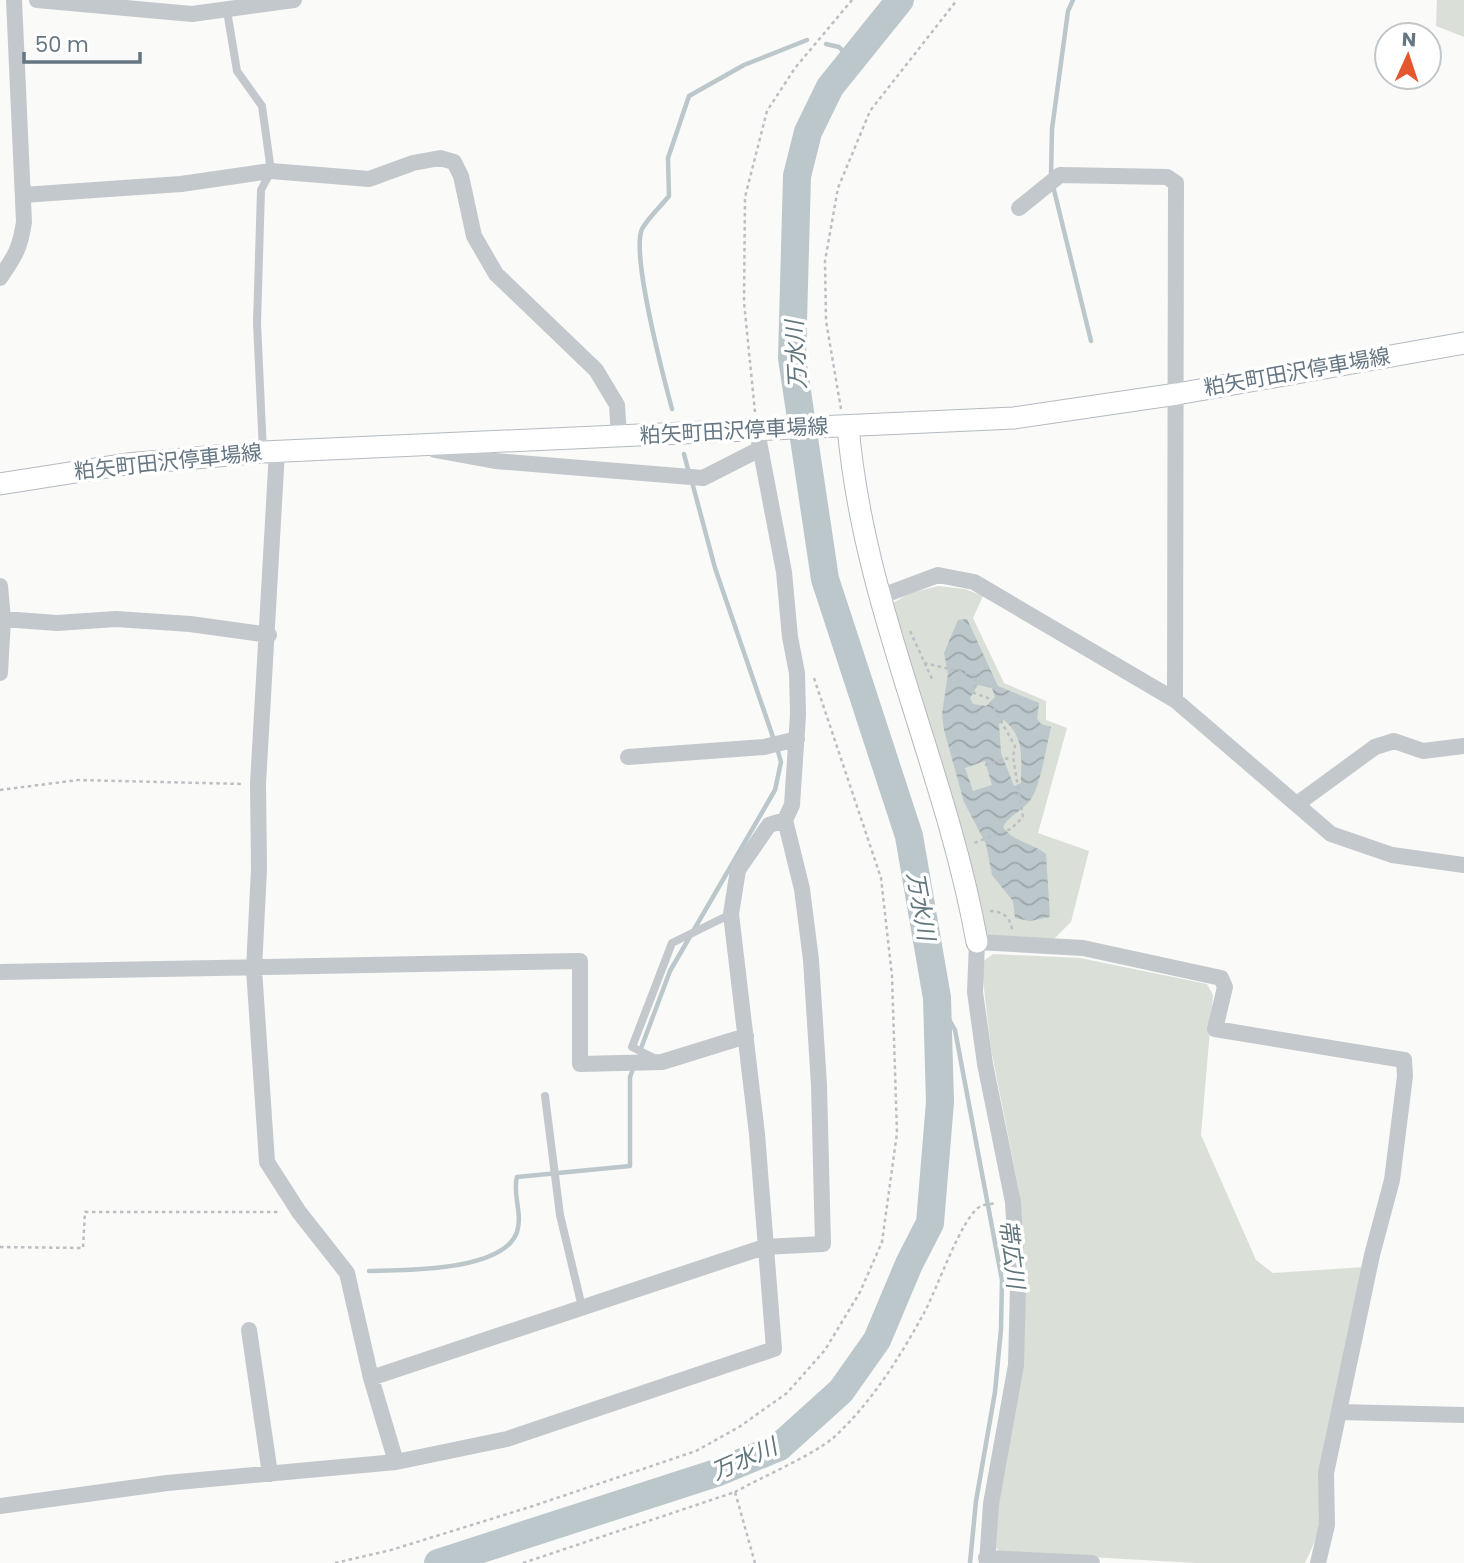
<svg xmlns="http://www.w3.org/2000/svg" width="1464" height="1563" viewBox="0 0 1464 1563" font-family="Poppins,'Noto Sans JP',sans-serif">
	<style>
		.green { fill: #dadfd7 }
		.water { fill: url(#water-waves); fill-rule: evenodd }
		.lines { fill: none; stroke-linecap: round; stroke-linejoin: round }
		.stream { stroke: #bbc7cb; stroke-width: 4.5 }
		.river { stroke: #bbc7cb; stroke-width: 28 }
		.secondary-casing { stroke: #b3babf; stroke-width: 23 }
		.path { stroke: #bbbfc2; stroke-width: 2.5; stroke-dasharray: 3.5 3.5; stroke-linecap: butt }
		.lane { stroke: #c3c8cc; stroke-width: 8 }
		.street { stroke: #c3c8cc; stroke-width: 16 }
		.secondary { stroke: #fff; stroke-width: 21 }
		.labels { text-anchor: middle; stroke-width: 7; stroke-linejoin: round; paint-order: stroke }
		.street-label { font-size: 21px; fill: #657683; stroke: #fff }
		.water-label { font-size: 23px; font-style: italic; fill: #60757c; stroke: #fff }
	</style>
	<defs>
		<pattern id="water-waves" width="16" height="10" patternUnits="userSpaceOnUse" patternTransform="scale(1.75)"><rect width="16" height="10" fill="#bbc7cb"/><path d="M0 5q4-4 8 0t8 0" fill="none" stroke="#9ca6aa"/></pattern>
	</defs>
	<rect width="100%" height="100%" fill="#fafaf8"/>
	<path class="green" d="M 1437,0 L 1464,0 L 1464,37 L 1436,26 Z
		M 938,586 L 965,589 L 983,596 L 973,618 L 1004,683 L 1046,701 L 1046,720 L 1067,728 L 1038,833 L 1089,851 L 1071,922 L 1053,940 L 990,936 L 982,929 L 974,877 L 964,838 L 917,697 L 891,604 L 911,593 Z
		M 993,954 L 1080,958 L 1207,984 L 1213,995 L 1201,1135 L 1256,1260 L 1273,1273 L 1365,1267 L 1319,1532 L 1305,1563 L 1197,1563 L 999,1552 L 993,1543 L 1024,1292 L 1020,1196 L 991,1049 L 981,963 Z"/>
	<path class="water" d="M 967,619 L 998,686 L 1039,703 L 1037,719 L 1041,724 L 1051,727 C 1046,747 1041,784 1031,799 C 1023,811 1009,815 1003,827 C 1012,841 1032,843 1046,854 L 1050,917 L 1030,921 L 1015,918 L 1013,901 L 992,875 L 986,844 L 964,802 L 944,730 L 942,714 L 948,673 L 944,653 L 958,620 ZM 978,685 L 992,688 L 995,697 L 986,706 L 973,704 L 970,698 ZM 1004,720 C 1025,738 1021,757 1021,783 L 1014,786 L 1001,753 L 999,724 ZM 985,761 L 992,785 L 973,791 L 965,768 Z"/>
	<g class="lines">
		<path class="stream" d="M 826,44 L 839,47 L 851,59
			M 1051,177 L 1052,129 L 1068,11 L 1073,0
			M 1053,186 L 1091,341
			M 672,409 C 664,379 631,254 642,229 C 648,218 661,206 669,196 L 668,158 L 689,96 L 744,65 L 807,40
			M 684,454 L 689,473
			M 692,482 L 715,568 L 774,740
			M 937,998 L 955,1030 L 1002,1280 L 1001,1329 L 995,1392 L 976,1501 L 970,1563
			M 640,1051 L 670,971 L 775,790 L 781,762 L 777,748
			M 369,1271 C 404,1270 503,1272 517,1232 C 523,1213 512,1194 517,1177 L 630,1166 L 630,1077 L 634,1066"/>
		<path class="river" d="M 438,1563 L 716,1473 L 779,1447 L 841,1391 L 877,1340 L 909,1264 L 930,1223 L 940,1102 L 937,998 L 909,836 L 825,579 L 792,358 L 797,176 L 808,132 L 830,87 L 900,0"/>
		<defs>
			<path id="secondary" d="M 848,426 C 863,605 946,768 977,942
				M 0,484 L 127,464 L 263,452 L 1014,418 L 1177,394 L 1464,343"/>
		</defs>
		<use href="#secondary" class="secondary-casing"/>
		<path class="path" d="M 841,409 L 826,321 L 825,261 L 838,188 L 870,111 L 957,0
			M 755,412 L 744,302 L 745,197 L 767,111 L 795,68 L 852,0
			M 910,631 L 933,681
			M 924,663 L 976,675 L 974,693 L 988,698 L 1015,746 L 1013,757 L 1023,817 L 1011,829 L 974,843
			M 985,765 L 1012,757
			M 0,790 L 78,780 L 244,784
			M 990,911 C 1002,911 1010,917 1012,929
			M 0,1247 L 83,1248 L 85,1212 L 281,1212
			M 735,1492 C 760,1478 813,1455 833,1438 C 870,1405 900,1357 924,1313 C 936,1292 962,1215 981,1206 C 986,1204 993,1204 997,1203
			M 335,1563 L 391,1550 L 533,1506 L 696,1451 L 739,1427 L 787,1393 L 825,1350 L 860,1292 L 882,1242 L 897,1133 L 892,976 L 881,878 L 813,675
			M 523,1563 L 735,1492 L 755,1563"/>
		<path class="lane" d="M 227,11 L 237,71 L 262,106 L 271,171 L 261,190 L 257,323 L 263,451
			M 656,1059 L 632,1047 L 672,943 L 731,914
			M 545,1096 L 560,1215 L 582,1307"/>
		<path class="street" d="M 37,0 L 192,14 L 294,0
			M 23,195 L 181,184 L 271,171 L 369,179 L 413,163 L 440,158 L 454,162 L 461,176 L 474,236 L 496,274 L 596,370 L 617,405 L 619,437
			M 1019,208 L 1060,175 L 1167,177 L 1176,183 L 1175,700
			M 0,278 C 15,256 20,249 24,222 L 14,0
			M 435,450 L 495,461 L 703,478 L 760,449
			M 277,451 L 258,784 L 259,869 L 254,969 L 267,1162 L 299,1212 L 347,1273 L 371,1378 L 396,1462
			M 0,586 L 3,619 L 0,673
			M 879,597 L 938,575 L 974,582 L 1175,700 L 1331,834 L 1392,855 L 1464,865
			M 3,619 L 57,623 L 116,619 L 190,624 L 269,635
			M 628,757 L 764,747 L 797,739
			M 1297,804 L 1375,747 L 1394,741 L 1423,751 L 1464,746
			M 0,972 L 580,961 L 580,1064 L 662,1062 L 746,1036
			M 249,1330 L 270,1474
			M 371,1378 L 764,1247 L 823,1244 L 819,1085 L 811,960 L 802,889 L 785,820 L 792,805 L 798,715 L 797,673 L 790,637 L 784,572 L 757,431
			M 1339,1412 L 1464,1415
			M 0,1506 L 167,1483 L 396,1462 L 507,1439 L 774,1349 L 757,1134 L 731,914 L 738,870 L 769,825 L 785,820
			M 986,1558 L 1092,1563
			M 987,1563 L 991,1504 L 1016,1365 L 1018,1287 L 1013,1202 L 985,1064 L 975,992 L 977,942 L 1083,948 L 1221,978 L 1225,987 L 1215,1029 L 1404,1060 L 1405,1076 L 1392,1180 L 1372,1255 L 1326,1473 L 1327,1525 L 1318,1563"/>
		<use href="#secondary" class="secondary"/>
	</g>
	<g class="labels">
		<g class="street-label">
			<text transform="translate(1297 372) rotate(-10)" y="7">粕矢町田沢停車場線</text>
			<text transform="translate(734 431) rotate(-3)" y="7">粕矢町田沢停車場線</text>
			<text transform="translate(168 462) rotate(-6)" y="7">粕矢町田沢停車場線</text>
		</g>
		<g class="water-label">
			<text transform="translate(796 355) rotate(-93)" y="8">万水川</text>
			<text transform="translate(921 906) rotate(80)" y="8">万水川</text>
			<text transform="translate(1012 1254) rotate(83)" y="8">帯広川</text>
			<text transform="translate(744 1459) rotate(-24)" y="8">万水川</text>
		</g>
	</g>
	<g transform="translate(1408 56) rotate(3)"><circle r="33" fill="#ffffff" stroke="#c1c8cd" stroke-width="2"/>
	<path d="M0-5L12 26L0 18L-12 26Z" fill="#e4572e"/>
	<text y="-10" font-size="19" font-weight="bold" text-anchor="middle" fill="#657683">N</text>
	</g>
	<path d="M24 52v10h116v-10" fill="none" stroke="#657683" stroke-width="3.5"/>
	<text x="35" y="52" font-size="21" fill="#657683" stroke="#ffffff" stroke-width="5" paint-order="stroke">50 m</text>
</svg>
